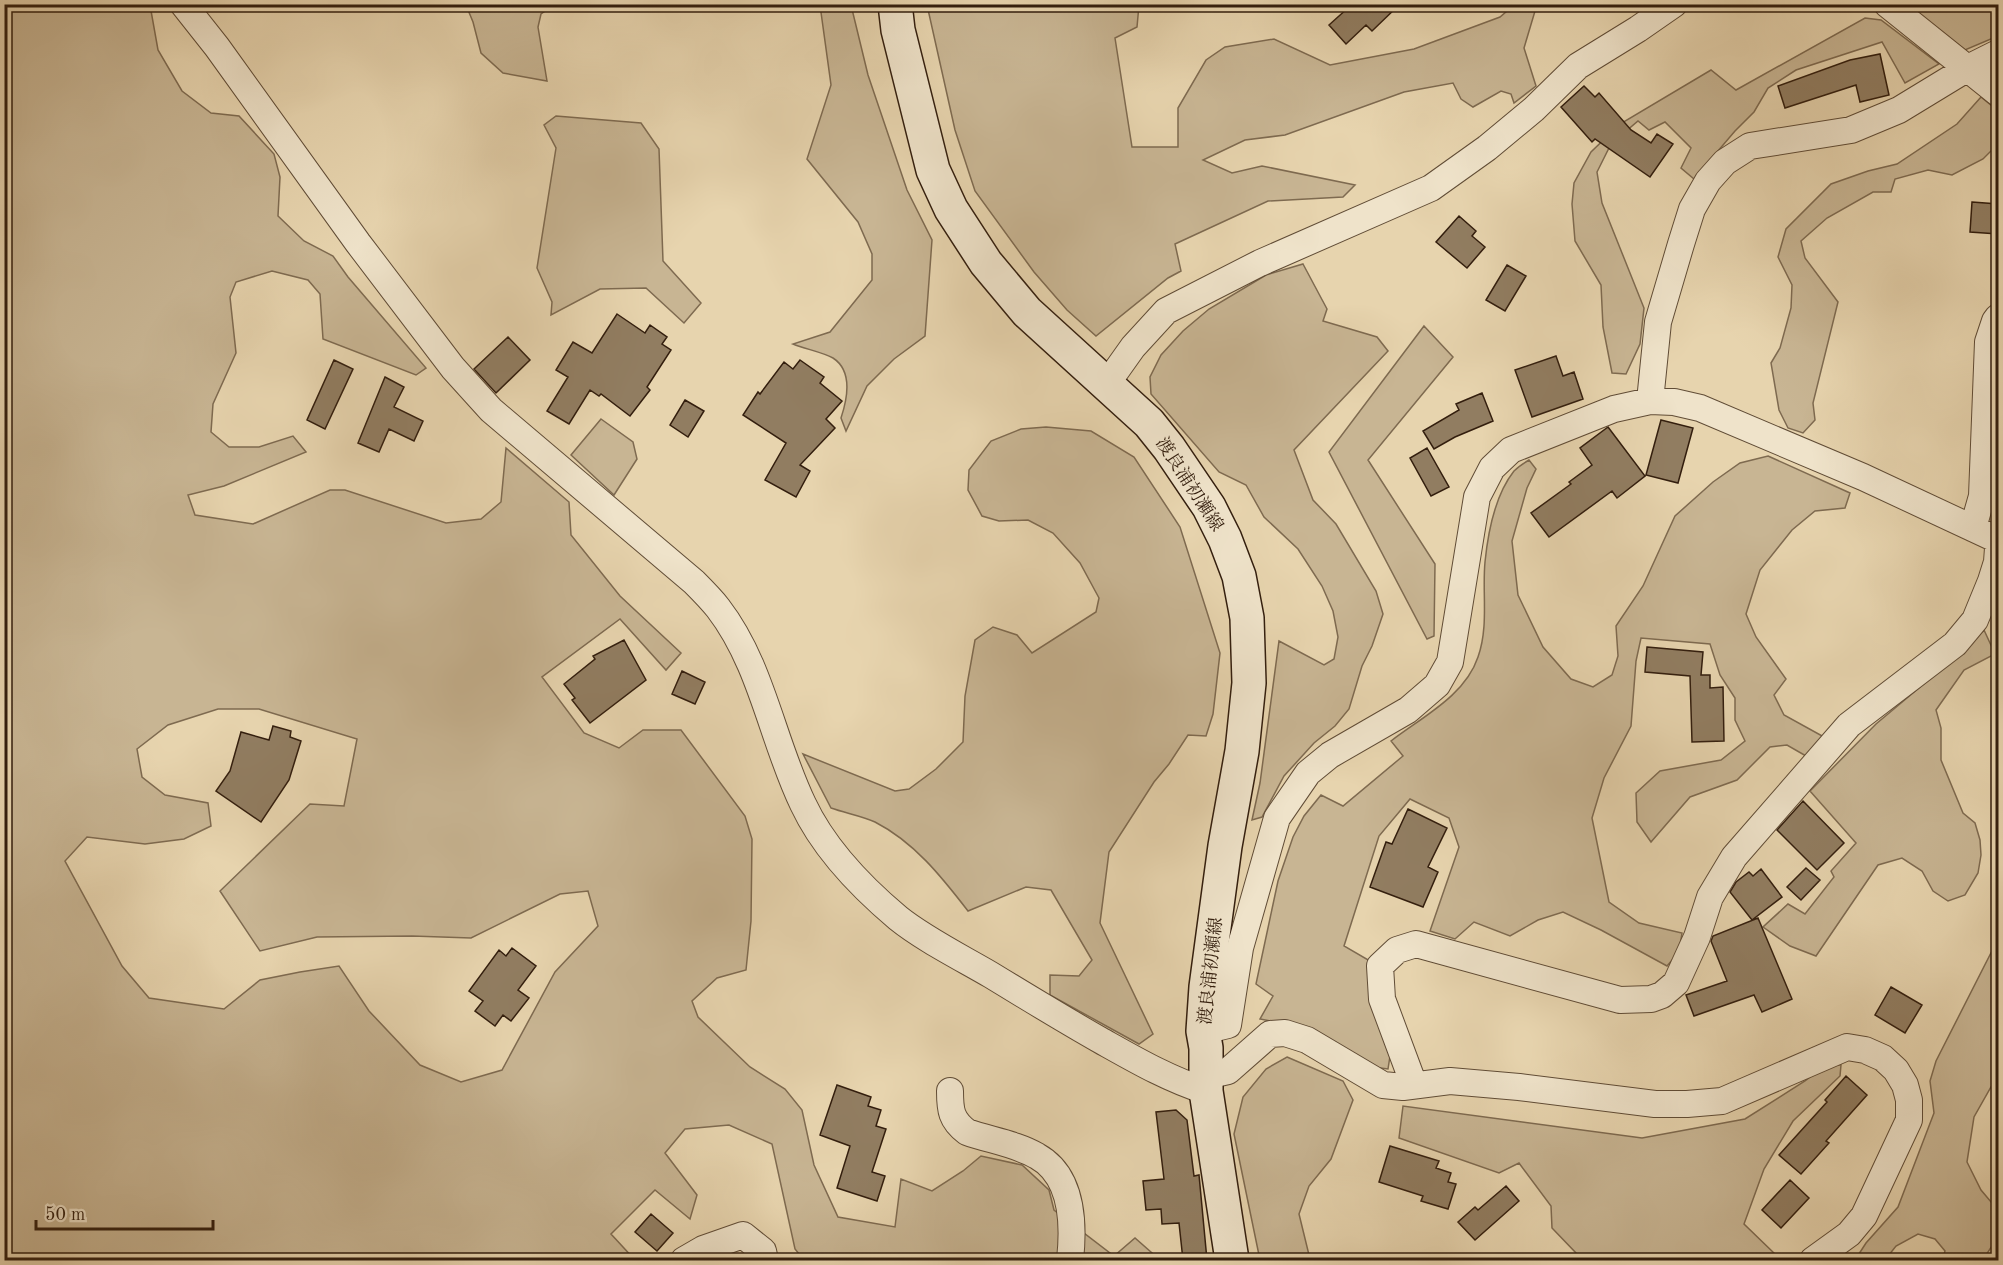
<svg xmlns="http://www.w3.org/2000/svg" width="2003" height="1265" viewBox="0 0 2003 1265" font-family="'Old Standard TT','Noto Serif JP',serif">
	<style>
		.green { fill: #c8b593; stroke: #7e6a50; stroke-width: 1.5; fill-rule: evenodd }
		.building { fill: #917d61; stroke: #331e0e; stroke-width: 1.5 }
		.lines { fill: none; stroke-linecap: round; stroke-linejoin: round }
		.street-casing { stroke: #604c36; stroke-width: 28 }
		.secondary-casing { stroke: #331e0e; stroke-width: 36 }
		.street { stroke: #efe3ca; stroke-width: 26 }
		.secondary { stroke: #efe3ca; stroke-width: 33 }
		.labels { text-anchor: middle; stroke-width: 4.5; stroke-linejoin: round; paint-order: stroke }
		.street-label { font-size: 18px; fill: #331e0e; stroke: #efe3ca }
	</style>
	<rect width="100%" height="100%" fill="#e7d4ae"/>
	<filter id="stains"><feTurbulence type="fractalNoise" baseFrequency=".00333" numOctaves="4"/><feColorMatrix values="0 0 0 0 .2 0 0 0 0 .09 0 0 0 0 .02 0 0 0 .5 -.17"/></filter>
	<radialGradient id="worn" r=".72"><stop offset=".6" stop-color="#630" stop-opacity="0"/><stop offset="1" stop-color="#630" stop-opacity=".3"/></radialGradient>
	<path class="green" d="M 5,5 L 150,5 L 158,50 L 182,91 L 211,113 L 239,116 L 274,154 L 280,177 L 278,216 L 304,241 L 333,256 L 348,277 L 426,368 L 416,375 L 323,339 L 320,294 L 308,280 L 272,271 L 236,282 L 230,297 L 236,353 L 213,404 L 211,432 L 229,447 L 259,447 L 293,436 L 306,452 L 224,486 L 188,495 L 195,515 L 253,524 L 330,490 L 345,490 L 446,523 L 481,519 L 501,502 L 506,448 L 569,502 L 571,535 L 620,596 L 681,653 L 666,670 L 620,619 L 542,677 L 584,733 L 619,748 L 643,730 L 681,730 L 745,816 L 752,839 L 751,921 L 746,970 L 717,978 L 692,1001 L 698,1017 L 750,1067 L 785,1089 L 802,1110 L 814,1165 L 838,1217 L 895,1227 L 901,1179 L 932,1191 L 963,1171 L 981,1156 L 1022,1165 L 1049,1190 L 1054,1210 L 1114,1256 L 1135,1238 L 1160,1260 L 804,1260 L 795,1249 L 772,1144 L 729,1125 L 685,1129 L 665,1153 L 697,1195 L 690,1219 L 655,1190 L 611,1234 L 635,1260 L 5,1260 ZM 218,709 L 259,709 L 357,739 L 344,806 L 310,804 L 220,891 L 260,951 L 317,937 L 412,936 L 471,938 L 560,894 L 588,891 L 598,926 L 555,972 L 502,1070 L 461,1082 L 420,1065 L 369,1011 L 339,966 L 300,972 L 260,980 L 224,1009 L 149,998 L 122,966 L 65,861 L 87,837 L 145,844 L 184,839 L 211,826 L 208,803 L 165,795 L 142,777 L 137,749 L 168,725 Z
		M 466,5 L 554,5 L 541,14 L 538,27 L 547,81 L 503,73 L 481,53 L 473,22 Z
		M 820,5 L 851,5 L 868,75 L 907,190 L 932,240 L 925,336 L 894,359 L 867,386 L 846,431 L 841,418 C 847,400 853,371 833,358 C 822,352 805,349 793,344 L 830,332 L 872,280 L 872,254 L 858,222 L 807,159 L 831,85 Z
		M 927,5 L 1139,5 L 1137,27 L 1115,38 L 1132,147 L 1178,147 L 1178,108 L 1206,60 L 1225,47 L 1274,39 L 1330,65 L 1414,49 L 1500,17 L 1514,5 L 1547,5 L 1535,11 L 1524,48 L 1536,86 L 1514,103 L 1511,94 L 1501,91 L 1473,107 L 1461,99 L 1453,83 L 1404,92 L 1285,135 L 1245,140 L 1203,160 L 1232,173 L 1262,166 L 1355,185 L 1343,197 L 1268,201 L 1175,244 L 1181,271 L 1168,278 L 1096,336 L 1067,310 L 1034,272 L 975,191 L 955,130 Z
		M 1907,5 L 1998,5 L 1998,36 L 1965,50 Z
		M 1865,18 L 1881,20 L 1939,64 L 1905,83 L 1882,42 L 1796,70 L 1768,88 L 1754,112 L 1735,131 L 1694,179 L 1681,168 L 1691,148 L 1665,122 L 1649,130 L 1638,121 L 1611,144 L 1597,172 L 1602,203 L 1644,308 L 1640,344 L 1626,374 L 1612,373 L 1603,327 L 1601,285 L 1575,241 L 1572,204 L 1574,183 L 1591,152 L 1620,124 L 1711,70 L 1736,90 Z
		M 1981,97 L 1998,111 L 1998,144 L 1983,159 L 1952,175 L 1928,170 L 1895,179 L 1891,192 L 1873,192 L 1827,218 L 1801,241 L 1805,258 L 1838,302 L 1813,403 L 1815,420 L 1803,433 L 1788,428 L 1779,410 L 1771,363 L 1780,348 L 1791,308 L 1792,285 L 1778,257 L 1786,229 L 1831,184 L 1868,171 L 1897,164 L 1957,124 Z
		M 556,116 L 641,123 L 659,149 L 663,261 L 701,303 L 684,323 L 646,288 L 600,289 L 551,315 L 552,302 L 537,268 L 556,148 L 544,125 Z
		M 1303,264 L 1327,309 L 1323,321 L 1377,337 L 1388,351 L 1294,450 L 1313,500 L 1336,524 L 1376,591 L 1383,614 L 1372,646 L 1362,666 L 1349,709 L 1335,726 L 1314,743 L 1284,776 L 1262,817 L 1252,820 L 1260,783 L 1279,641 L 1324,665 L 1334,659 L 1338,637 L 1333,611 L 1322,586 L 1298,549 L 1264,517 L 1246,485 L 1219,472 L 1151,394 L 1150,377 L 1161,355 L 1183,331 L 1209,309 L 1266,275 Z
		M 1424,326 L 1453,357 L 1368,460 L 1435,564 L 1434,636 L 1427,639 L 1329,452 Z
		M 601,419 L 633,442 L 637,459 L 614,495 L 571,455 Z
		M 1046,427 L 1091,431 L 1134,457 L 1180,527 L 1220,653 L 1213,714 L 1206,736 L 1188,735 L 1169,764 L 1154,782 L 1109,852 L 1100,923 L 1153,1034 L 1139,1044 L 1050,995 L 1050,975 L 1079,976 L 1092,960 L 1051,890 L 1026,887 L 968,911 C 941,876 914,842 875,822 C 862,816 845,813 831,808 L 803,754 L 895,791 L 909,789 L 936,769 L 963,742 L 965,696 L 975,640 L 993,627 L 1017,635 L 1032,653 L 1096,612 L 1099,598 L 1080,563 L 1053,533 L 1028,520 L 999,521 L 982,516 L 968,490 L 969,470 L 991,441 L 1021,429 Z
		M 1768,456 L 1850,493 L 1845,508 L 1815,511 L 1792,530 L 1760,570 L 1746,614 L 1756,637 L 1786,679 L 1774,695 L 1784,715 L 1824,737 L 1806,756 L 1787,745 L 1770,747 L 1737,780 L 1690,797 L 1651,842 L 1637,822 L 1636,793 L 1660,771 L 1721,760 L 1745,741 L 1735,720 L 1735,698 L 1720,675 L 1710,644 L 1641,638 L 1636,661 L 1631,726 L 1604,778 L 1592,818 L 1609,902 L 1639,923 L 1682,933 L 1679,952 L 1667,966 L 1601,930 L 1563,912 L 1538,920 L 1510,936 L 1474,922 L 1455,939 L 1430,931 L 1459,847 L 1449,818 L 1410,799 L 1379,836 L 1344,946 L 1370,961 L 1390,1056 L 1388,1069 L 1373,1067 L 1301,1027 L 1260,1019 L 1273,996 L 1256,984 L 1278,881 L 1293,837 L 1304,816 L 1321,795 L 1343,806 L 1403,756 L 1391,741 C 1422,717 1465,696 1478,657 C 1489,626 1482,592 1485,562 C 1488,532 1495,495 1514,471 C 1518,467 1524,463 1529,460 L 1536,469 L 1527,488 L 1512,541 L 1518,595 L 1543,647 L 1571,679 L 1593,687 L 1612,675 L 1618,656 L 1616,626 L 1643,586 L 1675,516 L 1713,482 L 1740,463 Z
		M 1984,630 L 1995,654 L 1964,670 L 1936,710 L 1941,728 L 1941,760 L 1963,813 L 1975,823 L 1980,840 L 1981,855 L 1978,873 L 1965,895 L 1948,901 L 1933,891 L 1922,871 L 1902,858 L 1878,865 L 1816,956 L 1790,946 L 1763,927 L 1788,904 L 1805,914 L 1834,877 L 1831,871 L 1856,843 L 1810,791 L 1876,724 L 1944,667 Z
		M 1998,939 L 1998,1078 L 1991,1087 L 1974,1117 L 1967,1162 L 1981,1190 L 1997,1209 L 1998,1237 L 1986,1255 L 1977,1260 L 1942,1260 L 1945,1251 L 1935,1239 L 1918,1234 L 1896,1246 L 1885,1260 L 1855,1260 L 1866,1243 L 1898,1207 L 1934,1113 L 1930,1081 L 1936,1061 Z
		M 1287,1057 L 1343,1081 L 1353,1100 L 1331,1159 L 1309,1186 L 1299,1214 L 1309,1255 L 1312,1260 L 1260,1260 L 1234,1134 L 1243,1097 L 1266,1069 Z
		M 1827,1064 L 1841,1065 L 1840,1076 L 1793,1121 L 1764,1169 L 1744,1224 L 1775,1254 L 1770,1260 L 1573,1260 L 1576,1253 L 1552,1228 L 1551,1206 L 1519,1163 L 1499,1173 L 1399,1138 L 1403,1106 L 1642,1138 L 1745,1119 L 1805,1081 Z"/>
	<path class="building" d="M 1346,4 L 1400,4 L 1372,31 L 1366,25 L 1346,44 L 1329,25 L 1349,7 Z
		M 1880,54 L 1889,95 L 1860,102 L 1856,85 L 1785,108 L 1778,86 L 1850,60 Z
		M 1584,86 L 1595,97 L 1599,93 L 1631,130 L 1651,143 L 1657,134 L 1673,144 L 1650,177 L 1595,139 L 1592,142 L 1561,107 Z
		M 1972,202 L 1998,204 L 1998,234 L 1970,232 Z
		M 1459,216 L 1476,231 L 1472,236 L 1485,247 L 1467,268 L 1436,242 Z
		M 1507,265 L 1526,276 L 1505,311 L 1486,300 Z
		M 617,314 L 645,333 L 650,325 L 667,337 L 662,344 L 671,350 L 647,387 L 650,390 L 630,416 L 601,394 L 599,396 L 590,390 L 569,424 L 547,411 L 568,377 L 556,370 L 573,342 L 592,353 Z
		M 508,337 L 530,360 L 496,393 L 474,369 Z
		M 1556,356 L 1563,376 L 1574,372 L 1583,399 L 1532,417 L 1515,370 Z
		M 334,360 L 353,369 L 325,429 L 307,420 Z
		M 800,360 L 824,377 L 820,383 L 842,401 L 826,419 L 835,428 L 800,465 L 810,471 L 796,497 L 765,480 L 786,443 L 743,415 L 758,392 L 760,394 L 784,362 L 793,369 Z
		M 385,377 L 404,387 L 394,407 L 423,421 L 414,441 L 389,429 L 379,452 L 358,443 Z
		M 1482,393 L 1493,421 L 1455,437 L 1434,449 L 1423,431 L 1459,410 L 1456,404 Z
		M 685,400 L 704,411 L 688,437 L 670,425 Z
		M 1661,420 L 1693,428 L 1678,483 L 1646,475 Z
		M 1608,427 L 1645,476 L 1617,498 L 1612,491 L 1549,537 L 1531,513 L 1571,484 L 1569,482 L 1592,465 L 1580,448 Z
		M 1427,448 L 1449,487 L 1431,496 L 1410,458 Z
		M 624,640 L 646,680 L 590,723 L 572,700 L 575,698 L 564,684 L 595,659 L 593,656 Z
		M 1647,647 L 1703,652 L 1701,675 L 1710,675 L 1710,688 L 1723,687 L 1724,741 L 1692,742 L 1690,676 L 1645,672 Z
		M 682,671 L 705,682 L 695,704 L 672,694 Z
		M 273,726 L 291,731 L 290,737 L 301,741 L 289,780 L 261,822 L 216,791 L 230,771 L 241,732 L 269,740 Z
		M 1803,801 L 1844,843 L 1817,870 L 1777,830 Z
		M 1408,809 L 1447,828 L 1428,867 L 1438,872 L 1423,907 L 1370,887 L 1386,842 L 1392,844 Z
		M 1806,868 L 1820,880 L 1801,900 L 1787,887 Z
		M 1761,869 L 1782,897 L 1752,920 L 1730,892 L 1736,882 L 1749,872 L 1753,876 Z
		M 1758,918 L 1792,999 L 1762,1012 L 1754,995 L 1694,1016 L 1686,995 L 1727,981 L 1711,941 L 1713,936 Z
		M 512,948 L 536,966 L 518,990 L 529,998 L 511,1021 L 503,1015 L 495,1026 L 475,1011 L 483,1001 L 469,991 L 499,950 L 506,956 Z
		M 1891,987 L 1922,1005 L 1905,1033 L 1875,1015 Z
		M 1846,1076 L 1867,1095 L 1826,1141 L 1829,1143 L 1801,1174 L 1779,1155 L 1827,1102 L 1825,1100 Z
		M 837,1085 L 871,1097 L 868,1106 L 881,1110 L 876,1126 L 886,1129 L 872,1172 L 885,1176 L 877,1201 L 837,1188 L 850,1146 L 820,1135 Z
		M 1176,1110 L 1187,1120 L 1194,1176 L 1199,1175 L 1207,1260 L 1183,1260 L 1179,1223 L 1162,1224 L 1161,1209 L 1146,1210 L 1143,1181 L 1164,1179 L 1156,1112 Z
		M 1390,1146 L 1439,1161 L 1436,1168 L 1451,1173 L 1448,1182 L 1456,1184 L 1448,1209 L 1421,1201 L 1423,1196 L 1379,1182 Z
		M 1790,1180 L 1809,1198 L 1781,1228 L 1762,1210 Z
		M 1506,1186 L 1519,1201 L 1475,1240 L 1458,1222 L 1475,1207 L 1478,1210 Z
		M 651,1214 L 673,1233 L 657,1251 L 635,1232 Z"/>
	<g class="lines">
		<defs>
			<path id="street" d="M 183,4 L 217,47 L 358,243 L 453,368 L 491,410 L 694,582 C 702,590 711,599 718,608 C 762,665 772,740 803,804 C 824,849 860,886 898,918 C 924,939 962,958 991,975 C 1027,997 1063,1019 1100,1040 C 1134,1059 1168,1079 1206,1091
				M 1887,4 L 1998,93
				M 1106,385 L 1133,347 L 1166,311 L 1260,263 L 1431,188 L 1487,148 L 1534,109 L 1578,66 L 1638,29 L 1674,4
				M 1650,401 L 1658,322 L 1681,244 L 1692,209 L 1708,181 L 1725,162 L 1750,146 L 1851,130 L 1899,110 L 1968,68 L 1998,53
				M 1973,528 L 1982,496 L 1988,342 L 1995,321 L 1998,317
				M 1203,1031 L 1228,1025 L 1240,948 L 1277,818 L 1308,773 L 1330,755 L 1408,710 L 1437,685 L 1450,662 L 1477,497 L 1492,468 L 1511,450 L 1614,409 L 1650,401 L 1674,402 L 1700,408 L 1863,477 L 1998,540
				M 1206,1076 L 1228,1071 L 1270,1034 L 1285,1033 L 1307,1040 L 1383,1085 L 1403,1087 L 1450,1081 L 1519,1087 L 1655,1104 L 1687,1104 L 1722,1101 L 1847,1047 L 1865,1050 L 1883,1058 L 1896,1070 L 1905,1085 L 1909,1100 L 1909,1120 L 1864,1216 L 1849,1234 L 1813,1260
				M 1414,1085 L 1382,999 L 1380,966 L 1397,950 L 1416,944 L 1620,1000 L 1651,999 L 1662,995 L 1676,983 L 1697,937 L 1710,897 L 1734,857 L 1849,725 L 1955,644 L 1975,620 L 1991,581 L 1997,562 L 1998,548
				M 950,1091 C 950,1110 951,1120 967,1132 C 989,1140 1017,1144 1037,1156 C 1073,1176 1074,1224 1070,1260
				M 684,1260 L 703,1249 L 743,1235 L 763,1251 L 765,1260"/>
			<path id="secondary" d="M 895,4 L 898,30 L 933,170 L 951,209 L 986,263 L 1027,312 L 1149,423 L 1169,448 L 1209,507 L 1225,539 L 1239,576 L 1247,618 L 1249,683 L 1242,751 L 1225,846 L 1206,987 L 1203,1031 L 1206,1048 L 1206,1091 L 1232,1260"/>
		</defs>
		<use href="#street" class="street-casing"/>
		<use href="#secondary" class="secondary-casing"/>
		<use href="#street" class="street"/>
		<use href="#secondary" class="secondary"/>
	</g>
	<g class="labels">
		<g class="street-label">
			<text transform="translate(1190 484) rotate(57)" y="6">渡良浦初瀬線</text>
			<text transform="translate(1210 971) rotate(-84)" y="6">渡良浦初瀬線</text>
		</g>
	</g>
	<rect width="2003" height="1265" fill="none" stroke="#e7d4ae" stroke-width="24"/>
	<rect x="6" y="6" width="1991" height="1253" fill="none" stroke="#331e0e" stroke-width="3"/>
	<rect x="12" y="12" width="1979" height="1241" fill="none" stroke="#331e0e" stroke-width="1.5"/>
	<path d="M36 1220v9h177v-9" fill="none" stroke="#331e0e" stroke-width="3"/>
	<text x="45" y="1220" font-size="18" fill="#331e0e" stroke="#efe3ca" stroke-width="4.5" paint-order="stroke">50 m</text>
	<rect width="100%" height="100%" filter="url(#stains)"/>
	<rect width="100%" height="100%" fill="url(#worn)"/>
</svg>
